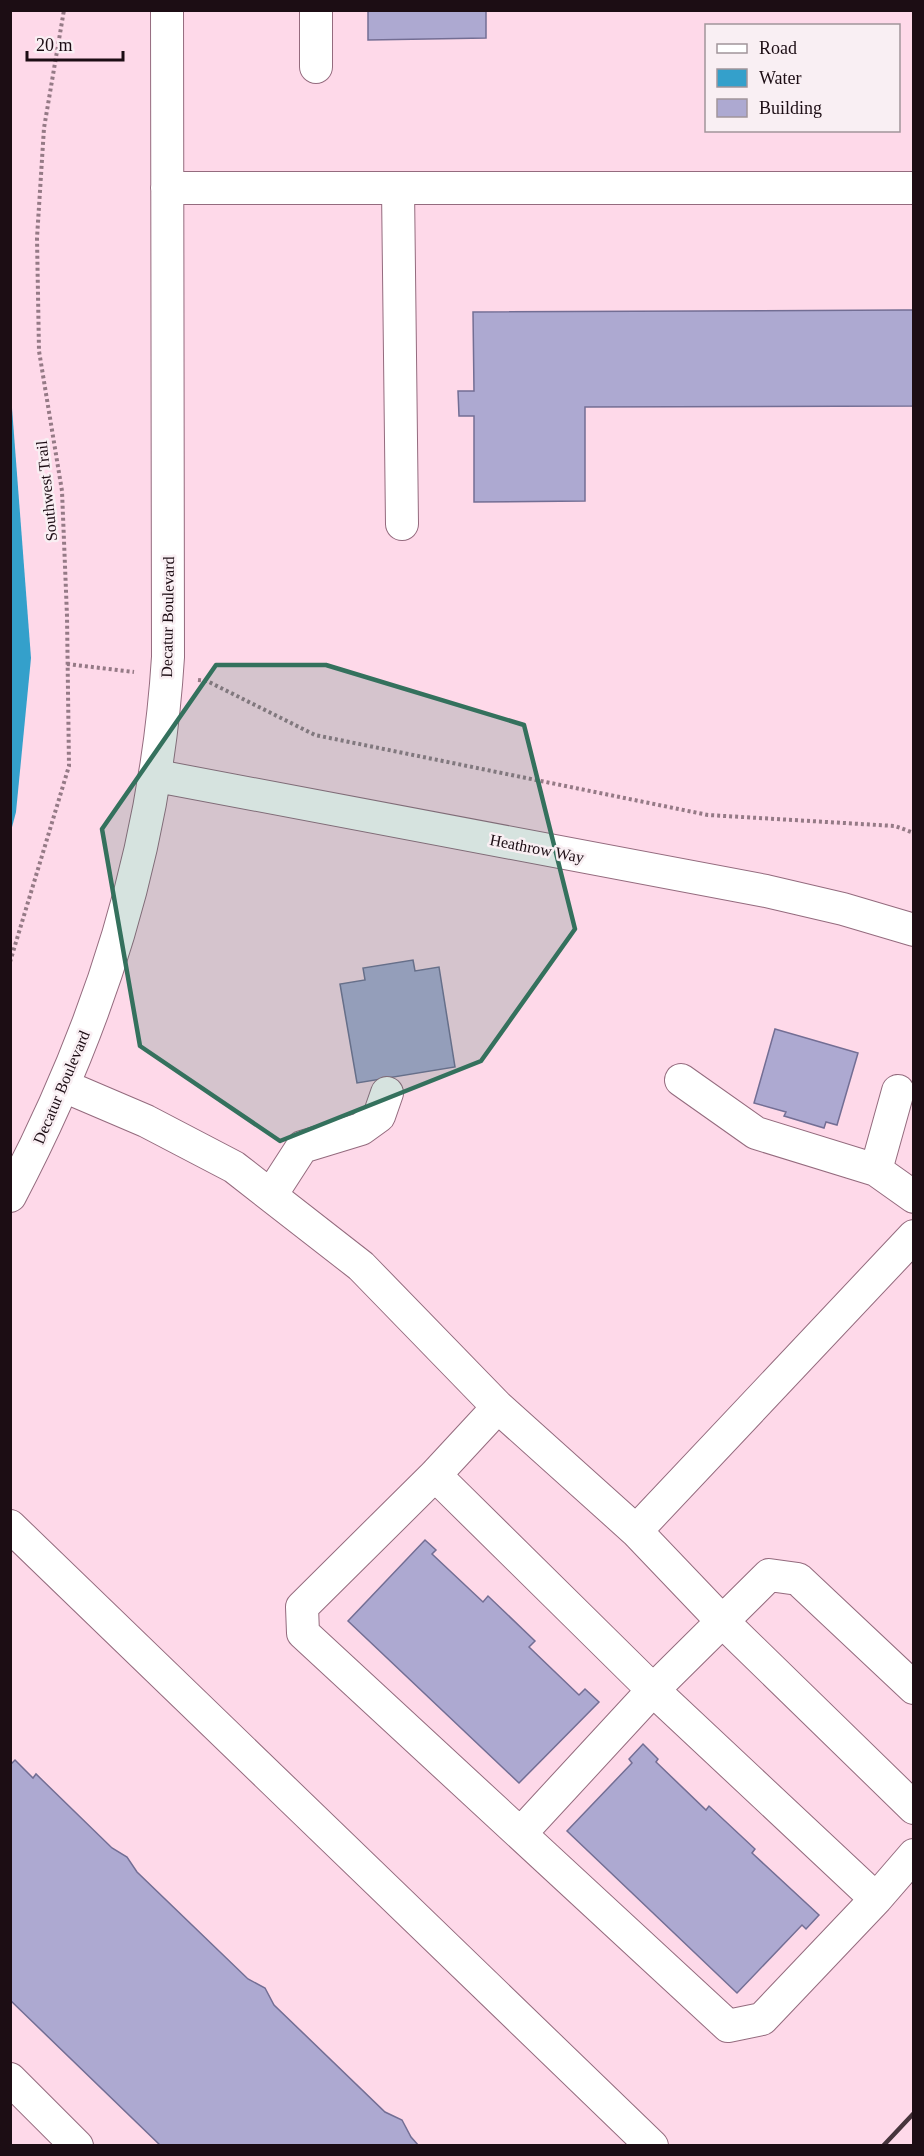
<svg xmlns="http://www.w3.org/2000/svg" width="924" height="2156" viewBox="0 0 924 2156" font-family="Georgia,serif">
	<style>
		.water { fill: #34a0cb }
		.building { fill: #ada9d1; stroke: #736e94; stroke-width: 1.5 }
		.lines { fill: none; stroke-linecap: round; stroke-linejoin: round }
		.minor-casing { stroke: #946b7e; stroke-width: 34 }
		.path { stroke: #957a86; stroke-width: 4; stroke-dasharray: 3 3; stroke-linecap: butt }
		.minor { stroke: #fff; stroke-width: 32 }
		.rail { stroke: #47343c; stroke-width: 4.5 }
		.marked { fill: #34715d; fill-opacity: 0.2; stroke: #34715d; stroke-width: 4.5; stroke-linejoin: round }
		.labels { text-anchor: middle; stroke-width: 5; stroke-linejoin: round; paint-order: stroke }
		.street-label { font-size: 16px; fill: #1c0d14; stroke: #f9eff3 }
	</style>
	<rect width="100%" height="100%" fill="#fed9e9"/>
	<path class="water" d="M 11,395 L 31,658 L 16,812 L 11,831 Z"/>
	<path class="building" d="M 368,10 L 486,10 L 486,38 L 368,40 Z
		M 904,310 L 914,310 L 914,406 L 585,407 L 585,501 L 474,502 L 474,416 L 459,416 L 458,391 L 474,391 L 473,312 Z
		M 413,960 L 415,971 L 439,967 L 455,1067 L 357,1083 L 340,984 L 365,980 L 363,968 Z
		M 775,1029 L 858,1053 L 837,1125 L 826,1122 L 824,1128 L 784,1116 L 786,1112 L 754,1103 Z
		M 425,1540 L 436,1550 L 432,1554 L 483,1602 L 488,1596 L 535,1641 L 529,1647 L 579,1695 L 585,1689 L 599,1702 L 519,1783 L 348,1621 Z
		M 643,1744 L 658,1759 L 656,1762 L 706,1810 L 709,1806 L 755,1849 L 752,1853 L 819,1915 L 806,1929 L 802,1925 L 737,1993 L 567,1831 L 632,1763 L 629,1759 Z
		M 15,1760 L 33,1778 L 36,1774 L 112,1848 L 127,1857 L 137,1872 L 248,1979 L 265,1988 L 274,2005 L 385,2112 L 402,2120 L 411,2137 L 419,2146 L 161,2146 L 10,2000 L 10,1765 Z"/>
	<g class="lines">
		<defs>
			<path id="minor" d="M 316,10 L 316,67
				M 167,188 L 914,188
				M 398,188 L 402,524
				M 157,776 L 766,891 L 843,909 L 914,930
				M 681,1080 L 756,1133 L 876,1170 L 914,1197
				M 64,1086 L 146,1121 L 234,1167 L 361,1266 L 498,1407 L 636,1531 L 721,1620 L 914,1808
				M 876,1170 L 898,1091
				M 271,1195 L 302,1147 L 361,1129 L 379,1116 L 387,1093
				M 10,1196 C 100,1025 156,849 168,657 L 167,10
				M 498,1407 L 435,1475 L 302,1607 L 303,1633 L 728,2026 L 762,2019 L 876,1899 L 914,1855
				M 435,1475 L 653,1690 L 876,1899
				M 10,1526 L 652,2146
				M 636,1531 L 914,1236
				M 521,1833 L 653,1690 L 769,1575 L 798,1579 L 914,1688
				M 10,2079 L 77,2146"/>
		</defs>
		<use href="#minor" class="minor-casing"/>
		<path class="path" d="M 67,664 L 134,672
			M 198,680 L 207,681 L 315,735 L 708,815 L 895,826 L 914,833
			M 10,962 L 69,766 L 67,616 L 62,491 L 39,351 L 37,238 L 44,128 L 64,10"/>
		<use href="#minor" class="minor"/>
		<path class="rail" d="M 883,2146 L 914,2113"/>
	</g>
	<path class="marked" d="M 216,665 L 326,665 L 524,725 L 575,929 L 481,1061 L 280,1141 L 140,1046 L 102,829 Z"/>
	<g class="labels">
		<g class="street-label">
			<text transform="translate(46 491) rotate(-96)" y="6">Southwest Trail</text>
			<text transform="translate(167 617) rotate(-89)" y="6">Decatur Boulevard</text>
			<text transform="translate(537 848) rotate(11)" y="6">Heathrow Way</text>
			<text transform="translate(61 1087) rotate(-67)" y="6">Decatur Boulevard</text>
		</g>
	</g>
	<rect width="924" height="2156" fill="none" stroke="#1c0d14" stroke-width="24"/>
	<rect x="705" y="24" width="195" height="108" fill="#f9eff3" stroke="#a1959a" stroke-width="1.5"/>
	<rect x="717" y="44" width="30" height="9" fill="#ffffff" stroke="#a1959a" stroke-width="1.5"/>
	<text x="759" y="54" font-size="18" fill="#1c0d14">Road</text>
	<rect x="717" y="69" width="30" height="18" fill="#34a0cb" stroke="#a1959a" stroke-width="1.5"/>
	<text x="759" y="84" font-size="18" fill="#1c0d14">Water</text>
	<rect x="717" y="99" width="30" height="18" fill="#ada9d1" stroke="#a1959a" stroke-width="1.5"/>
	<text x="759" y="114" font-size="18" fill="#1c0d14">Building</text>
	<path d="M27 51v9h96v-9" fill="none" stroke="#1c0d14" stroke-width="3"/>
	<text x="36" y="51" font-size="18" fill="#1c0d14" stroke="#f9eff3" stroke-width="4.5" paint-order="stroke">20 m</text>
</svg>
